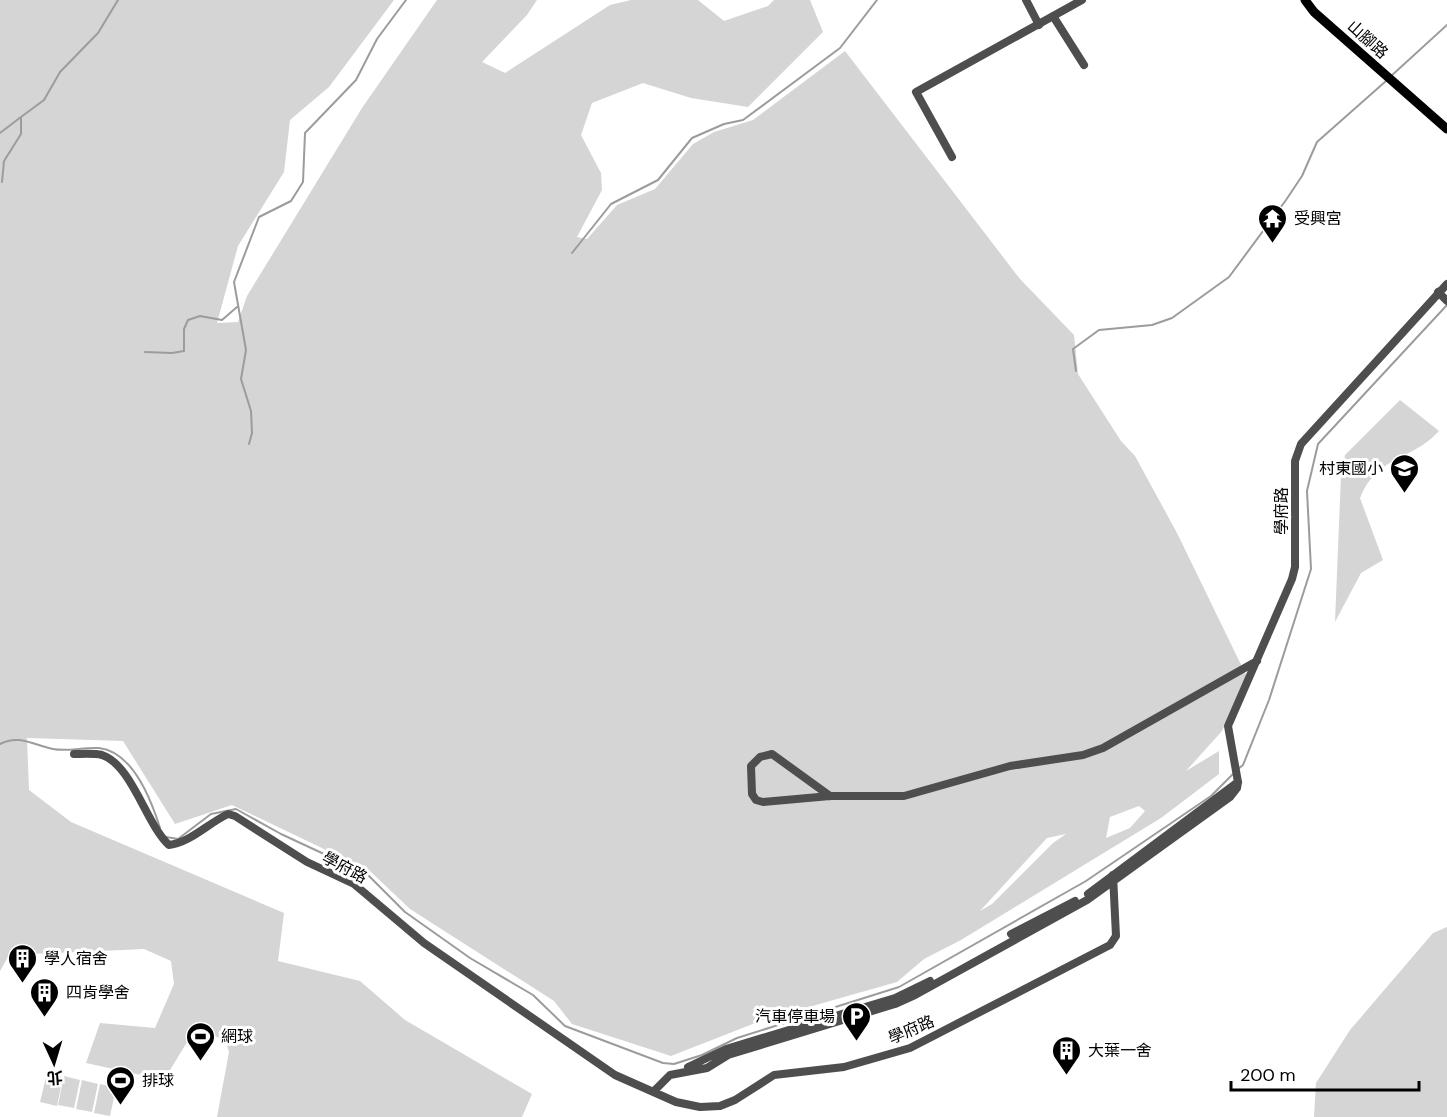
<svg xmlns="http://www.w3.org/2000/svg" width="1447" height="1117" viewBox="0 0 1447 1117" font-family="'DM Sans','Noto Sans TC',sans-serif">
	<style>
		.green { fill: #d5d5d5; fill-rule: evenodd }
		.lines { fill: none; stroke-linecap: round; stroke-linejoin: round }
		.stream { stroke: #9c9c9c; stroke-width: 2 }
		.minor { stroke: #4e4e4e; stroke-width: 8 }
		.major { stroke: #000; stroke-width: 9 }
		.labels { text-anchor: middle; stroke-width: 6; stroke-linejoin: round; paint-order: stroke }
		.street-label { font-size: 16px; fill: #000; stroke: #fff }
		.poi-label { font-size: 16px; fill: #000; stroke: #fff; text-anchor: start }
	</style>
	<rect width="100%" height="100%" fill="#fff"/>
	<path class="green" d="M 0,0 L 394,0 L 329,87 L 290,120 L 284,172 L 238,246 L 217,323 L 238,322 L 247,296 L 362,108 L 437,0 L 537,0 L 527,15 L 482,62 L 505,73 L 610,5 L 631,0 L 698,0 L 724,21 L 768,6 L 774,0 L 810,0 L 823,32 L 748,107 L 691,98 L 643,83 L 592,103 L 581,135 L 601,173 L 602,190 L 577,237 L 587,239 L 617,205 L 655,189 L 693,144 L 714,132 L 753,120 L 845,51 L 1020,279 L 1074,335 L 1078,374 L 1121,441 L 1135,456 L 1177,533 L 1247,677 L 1222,731 L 1186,771 L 1219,751 L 1219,774 L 1161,818 L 961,940 L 924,959 L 897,982 L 763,1020 L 671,1056 L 572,1024 L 554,1001 L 410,909 L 370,871 L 232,805 L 175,824 L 123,741 L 27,738 L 29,790 L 71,822 L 284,913 L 278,961 L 360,981 L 405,1020 L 532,1094 L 522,1117 L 217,1117 L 229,1052 L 225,1040 L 195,1029 L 164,1080 L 86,1063 L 100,1023 L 155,1028 L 174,984 L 171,961 L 144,949 L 9,955 L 0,971 ZM 1139,806 L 1145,811 L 1130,828 L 1106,838 L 1110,817 ZM 1066,834 L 1053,843 L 992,904 L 980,911 L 1047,838 Z
		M 1400,400 L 1439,431 C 1412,461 1377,455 1360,498 L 1383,560 L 1361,573 L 1335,622 L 1341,475 L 1345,455 Z
		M 1447,927 L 1447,1117 L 1314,1117 L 1316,1083 L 1350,1030 L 1433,933 Z
		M 47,1073 L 63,1077 L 57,1106 L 40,1102 Z
		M 64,1076 L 80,1080 L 74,1108 L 58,1105 Z
		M 82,1080 L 98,1084 L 92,1112 L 76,1109 Z
		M 100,1084 L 116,1088 L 110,1116 L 94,1113 Z"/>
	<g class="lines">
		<path class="stream" d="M 1390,77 L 1447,25
			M 0,133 L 21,117
			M 2,182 L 4,161 L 21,134 L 21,117 L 44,100 L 60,72 L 98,33 L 118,0
			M 572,253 L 611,204 L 658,180 L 692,138 L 724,124 L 743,120 L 840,48 L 877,0
			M 145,352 L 172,353 L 184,351 L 184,329 L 188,320 L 200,316 L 222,320 L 237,307
			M 1076,371 L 1073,349 L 1099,330 L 1152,325 L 1172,318 L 1229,277 L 1286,200 L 1302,176 L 1317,142 L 1386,81
			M 249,444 L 252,433 L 251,411 L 241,379 L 246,350 L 234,282 L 259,217 L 291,201 L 303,182 L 305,133 L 356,80 L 377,39 L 406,0
			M 0,744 C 19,734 33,745 53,749 C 68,752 83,747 99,748 C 133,752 151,799 160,828
			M 1238,769 L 1243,765 L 1269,700 L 1311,569 L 1307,491 L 1318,444 L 1447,305
			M 166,837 L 178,839 L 211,814 L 236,809 L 281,834 L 367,874 L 405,912 L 470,958 L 533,995 L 565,1026 L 663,1063 L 674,1064 L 702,1055 L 737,1038 L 899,987 L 1086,881 L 1211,796 L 1234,773"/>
		<path class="minor" d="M 1026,0 L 1039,25
			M 1053,16 L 1084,65
			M 952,157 L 916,92 L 1082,0
			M 1438,292 L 1447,301
			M 74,754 C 82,754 94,753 102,755 C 132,765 146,824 169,845 C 191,842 207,824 228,814 L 235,816 L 307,862 L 354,884 L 424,943 L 615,1075 L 676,1102 L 700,1107 L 720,1106 L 735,1100 L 774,1075 L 844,1067 L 910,1048 L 1110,945 L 1116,936 L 1113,875
			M 830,796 L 772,754 L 760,757 L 751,766 L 752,794 L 756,800 L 763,802 L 830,796 L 904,796 L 1010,766 L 1083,755 L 1103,748 L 1257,661
			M 1088,894 L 1238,782
			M 1011,934 L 1075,901
			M 688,1067 L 726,1049 L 895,998 L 930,981
			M 654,1091 L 670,1075 L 707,1068 L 728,1055 L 895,1004 L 915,995 L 1087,900 L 1230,797 L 1237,788 L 1238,782 L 1228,726 L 1292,579 L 1295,567 L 1295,461 L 1301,444 L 1447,284"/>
		<path class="major" d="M 1305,0 L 1314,12 L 1447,129"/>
	</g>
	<defs>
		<symbol id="temple-pin" viewBox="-11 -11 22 30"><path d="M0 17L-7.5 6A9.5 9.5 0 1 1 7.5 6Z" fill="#000" stroke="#fff"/><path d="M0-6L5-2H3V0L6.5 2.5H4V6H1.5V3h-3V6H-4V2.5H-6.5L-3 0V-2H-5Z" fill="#fff"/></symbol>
		<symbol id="school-pin" viewBox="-11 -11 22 30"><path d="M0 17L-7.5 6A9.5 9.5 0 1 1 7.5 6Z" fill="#000" stroke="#fff"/><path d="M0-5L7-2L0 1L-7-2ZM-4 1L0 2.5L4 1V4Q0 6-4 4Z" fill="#fff"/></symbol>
		<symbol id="building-pin" viewBox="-11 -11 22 30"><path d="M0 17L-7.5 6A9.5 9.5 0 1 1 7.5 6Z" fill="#000" stroke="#fff"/><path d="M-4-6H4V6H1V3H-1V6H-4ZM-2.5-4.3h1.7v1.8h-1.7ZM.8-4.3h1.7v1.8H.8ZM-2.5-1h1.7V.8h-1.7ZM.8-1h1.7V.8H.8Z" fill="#fff"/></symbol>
		<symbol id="parking-pin" viewBox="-11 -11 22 30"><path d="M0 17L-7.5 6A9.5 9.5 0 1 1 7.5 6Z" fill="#000" stroke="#fff"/><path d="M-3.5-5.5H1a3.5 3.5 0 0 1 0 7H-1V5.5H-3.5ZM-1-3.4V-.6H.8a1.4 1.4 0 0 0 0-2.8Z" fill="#fff"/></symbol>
		<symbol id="stadium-pin" viewBox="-11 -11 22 30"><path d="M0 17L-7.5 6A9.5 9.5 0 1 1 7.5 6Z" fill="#000" stroke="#fff"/><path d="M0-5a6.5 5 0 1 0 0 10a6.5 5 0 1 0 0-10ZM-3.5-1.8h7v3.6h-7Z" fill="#fff"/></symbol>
	</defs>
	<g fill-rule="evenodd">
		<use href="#temple-pin" x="1256" y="202" width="33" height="45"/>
		<use href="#school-pin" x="1388" y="452" width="33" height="45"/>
		<use href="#building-pin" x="6" y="942" width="33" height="45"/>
		<use href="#building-pin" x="28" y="976" width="33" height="45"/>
		<use href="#parking-pin" x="840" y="1000" width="33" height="45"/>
		<use href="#stadium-pin" x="184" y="1020" width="33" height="45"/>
		<use href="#building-pin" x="1050" y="1034" width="33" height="45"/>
		<use href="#stadium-pin" x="104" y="1064" width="33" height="45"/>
	</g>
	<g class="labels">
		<g class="street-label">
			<text transform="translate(1368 39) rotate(42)" y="6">山腳路</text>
			<text transform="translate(1281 511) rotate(-90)" y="6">學府路</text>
			<text transform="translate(345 867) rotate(28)" y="6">學府路</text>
			<text transform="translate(911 1029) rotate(-23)" y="6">學府路</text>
		</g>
		<g class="poi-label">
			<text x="1294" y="224">受興宮</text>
			<text x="1383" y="474" text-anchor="end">村東國小</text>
			<text x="44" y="964">學人宿舍</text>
			<text x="66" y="998">四肯學舍</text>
			<text x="835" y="1022" text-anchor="end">汽車停車場</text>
			<text x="221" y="1042">網球</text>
			<text x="1088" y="1056">大葉一舍</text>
			<text x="142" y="1086">排球</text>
		</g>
	</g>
	<g transform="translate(54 1063) rotate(176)" stroke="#ffffff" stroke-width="4.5" paint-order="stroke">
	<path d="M0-4.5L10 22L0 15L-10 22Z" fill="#000000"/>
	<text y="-9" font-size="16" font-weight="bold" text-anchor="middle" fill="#000000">北</text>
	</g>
	<path d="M1231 1081v9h188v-9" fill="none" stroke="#000000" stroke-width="3"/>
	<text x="1240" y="1081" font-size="18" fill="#000000" stroke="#ffffff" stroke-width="4.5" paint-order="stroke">200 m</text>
</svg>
